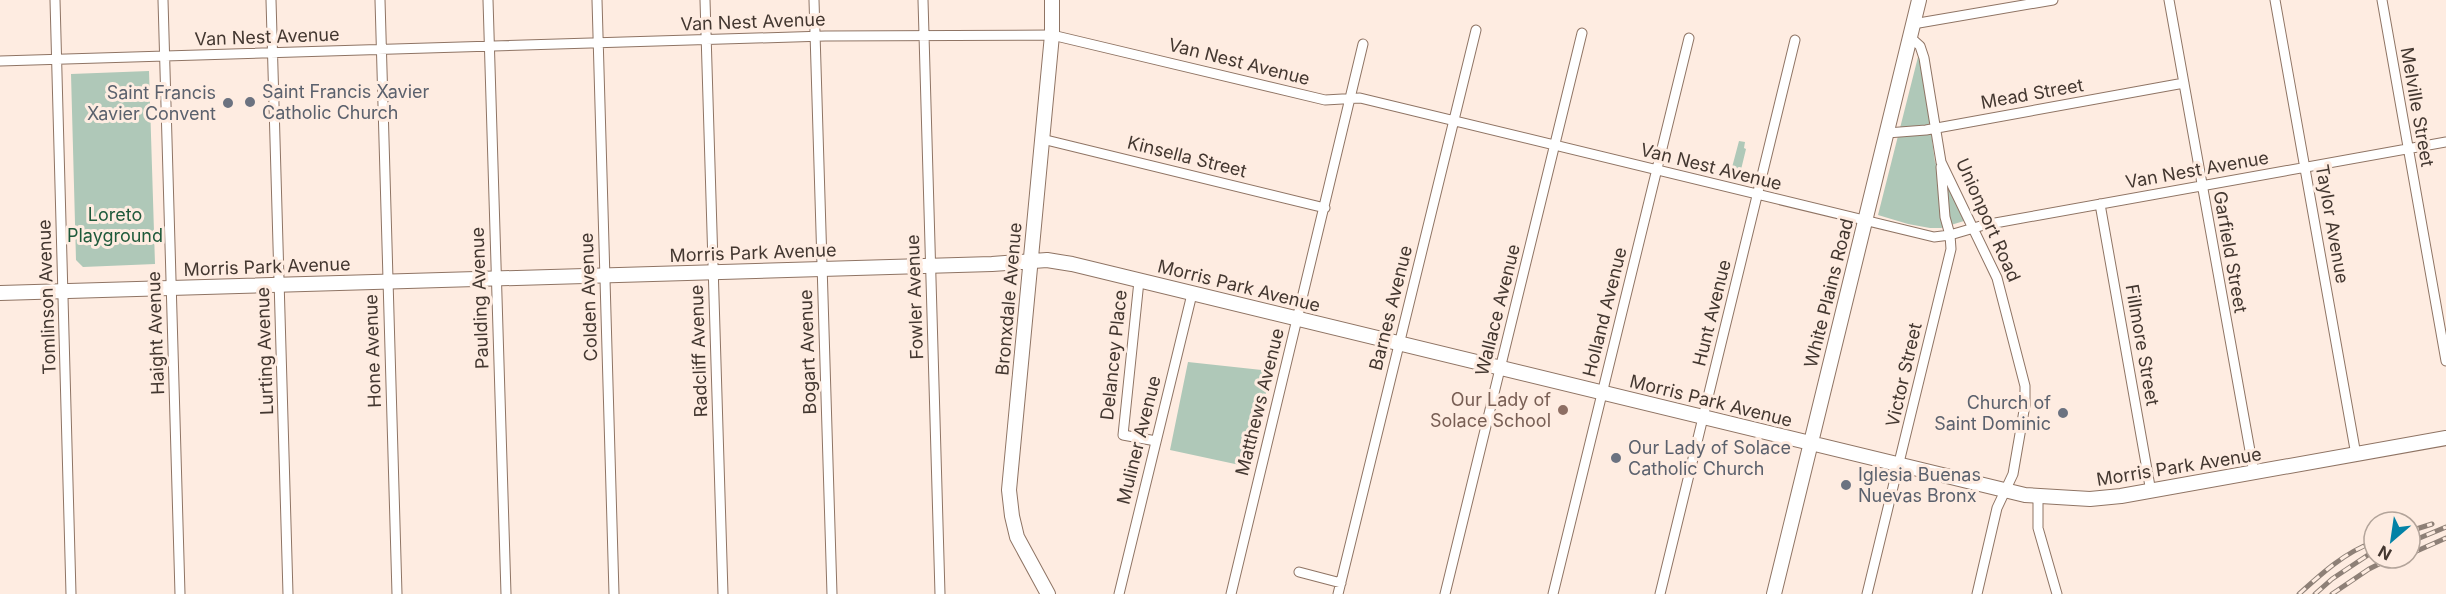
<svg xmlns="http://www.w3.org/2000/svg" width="2446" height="594" viewBox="0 0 2446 594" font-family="Inter,sans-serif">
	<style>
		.green { fill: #afc8b8 }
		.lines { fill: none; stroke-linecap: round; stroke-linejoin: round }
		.street-casing { stroke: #8f7464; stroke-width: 11 }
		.secondary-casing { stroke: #8f7464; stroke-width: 16 }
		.street { stroke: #fff; stroke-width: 9 }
		.secondary { stroke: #fff; stroke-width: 14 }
		.rail-casing { stroke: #8e8077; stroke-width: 5 }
		.rail { stroke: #feece1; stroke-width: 3; stroke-dasharray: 9; stroke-linecap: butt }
		.worship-dot { fill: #6b7280; stroke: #feece1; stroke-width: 2 }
		.education-dot { fill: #8d6e63; stroke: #feece1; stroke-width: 2 }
		.labels { text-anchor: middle; stroke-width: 6; stroke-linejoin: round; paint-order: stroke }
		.street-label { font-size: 18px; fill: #433730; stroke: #feece1 }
		.worship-label { font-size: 18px; fill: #5b616d; stroke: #feece1; text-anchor: start }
		.park-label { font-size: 18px; fill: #1f5a3b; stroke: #feece1 }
		.education-label { font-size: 18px; fill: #785e54; stroke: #feece1; text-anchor: end }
	</style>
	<rect width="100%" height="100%" fill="#feece1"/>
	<path class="green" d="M 1918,57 L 1921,58 L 1935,162 L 1964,219 L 1964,221 L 1941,228 L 1930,228 L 1908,224 L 1878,215 Z
		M 149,71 L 155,264 L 83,267 L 76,260 L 71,74 Z
		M 1739,141 L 1745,142 L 1744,148 L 1746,149 L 1739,178 L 1730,175 Z
		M 1188,362 L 1271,371 L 1249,467 L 1170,450 Z"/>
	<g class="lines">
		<defs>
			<path id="street" d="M 55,0 L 71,594
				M 163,0 L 180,594
				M 271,0 L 288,594
				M 380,0 L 397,594
				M 488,0 L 506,594
				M 597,0 L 614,594
				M 705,0 L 723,594
				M 814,0 L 832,594
				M 923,0 L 940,594
				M 2169,0 L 2254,473
				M 2275,0 L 2356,455
				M 2382,0 L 2446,361
				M 1913,24 L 2053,0
				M 1910,37 L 1920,46 L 1924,58 L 1941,162 L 1997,278 L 2025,386 L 2025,405 L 2013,474 L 1997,508 L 1977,594
				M 0,61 L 825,36 L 1052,35 L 1325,100 L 1360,98 L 1934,237 L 1950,235 L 1984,225 L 2446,142
				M 1887,133 L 1926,130 L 2184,83
				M 1042,139 L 1325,208
				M 2100,204 L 2151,492
				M 1139,281 L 1123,435 L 1156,441
				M 2038,496 L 2038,528 L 2057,594
				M 1299,572 L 1341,583
				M 1119,594 L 1192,294
				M 1231,594 L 1363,44
				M 1338,594 L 1476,30
				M 1445,594 L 1582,33
				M 1553,594 L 1689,38
				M 1660,594 L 1795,40
				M 1867,594 L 1951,249 L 1950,235 L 1945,217 L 1941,167"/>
			<path id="secondary" d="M 0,293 L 992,264 L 1047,260 L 1072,264 L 2025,495 L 2090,499 L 2121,496 L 2446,438
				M 1048,594 L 1017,537 L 1012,516 L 1009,490 L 1052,35 L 1052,0
				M 1774,594 L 1919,0"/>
		</defs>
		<use href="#street" class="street-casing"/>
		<use href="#secondary" class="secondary-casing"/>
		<use href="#street" class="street"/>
		<use href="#secondary" class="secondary"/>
		<defs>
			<path id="rail" d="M 2410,531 L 2432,524
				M 2410,542 L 2446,527
				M 2410,554 L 2446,538
				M 2299,594 C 2321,574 2345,552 2374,542
				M 2315,594 L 2332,579 L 2374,551
				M 2332,594 L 2369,569 L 2391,558"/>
		</defs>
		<use href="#rail" class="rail-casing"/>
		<use href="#rail" class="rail"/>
	</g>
	<g class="worship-dot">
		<circle cx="250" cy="102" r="6"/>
		<circle cx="228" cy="103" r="6"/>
		<circle cx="2063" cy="413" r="6"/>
		<circle cx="1616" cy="458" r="6"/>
		<circle cx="1846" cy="485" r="6"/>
	</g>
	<circle class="education-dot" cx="1563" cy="410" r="6"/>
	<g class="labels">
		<g class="street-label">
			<text transform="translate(753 22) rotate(-2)" y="6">Van Nest Avenue</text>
			<text transform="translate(267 37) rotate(-2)" y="6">Van Nest Avenue</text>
			<text transform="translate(1239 62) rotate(14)" y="6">Van Nest Avenue</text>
			<text transform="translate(2032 94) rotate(-10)" y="6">Mead Street</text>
			<text transform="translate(2417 107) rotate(80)" y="6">Melville Street</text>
			<text transform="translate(1187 157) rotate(14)" y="6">Kinsella Street</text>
			<text transform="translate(1711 167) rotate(14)" y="6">Van Nest Avenue</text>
			<text transform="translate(2197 170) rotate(-10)" y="6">Van Nest Avenue</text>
			<text transform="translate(1988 220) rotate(66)" y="6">Unionport Road</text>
			<text transform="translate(2332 224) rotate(80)" y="6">Taylor Avenue</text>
			<text transform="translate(2230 252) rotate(80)" y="6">Garfield Street</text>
			<text transform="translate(753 253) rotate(-2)" y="6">Morris Park Avenue</text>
			<text transform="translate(267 267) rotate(-2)" y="6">Morris Park Avenue</text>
			<text transform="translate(1239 286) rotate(14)" y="6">Morris Park Avenue</text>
			<text transform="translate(1829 293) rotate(-76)" y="6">White Plains Road</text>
			<text transform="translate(47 297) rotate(-92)" y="6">Tomlinson Avenue</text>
			<text transform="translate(589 297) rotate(-92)" y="6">Colden Avenue</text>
			<text transform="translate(915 297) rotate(-92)" y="6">Fowler Avenue</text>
			<text transform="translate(480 298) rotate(-92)" y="6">Paulding Avenue</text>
			<text transform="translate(1009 299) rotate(-85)" y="6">Bronxdale Avenue</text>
			<text transform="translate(1391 308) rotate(-76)" y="6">Barnes Avenue</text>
			<text transform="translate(1498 310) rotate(-76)" y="6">Wallace Avenue</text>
			<text transform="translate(1605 312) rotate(-76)" y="6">Holland Avenue</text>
			<text transform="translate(1712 313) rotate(-76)" y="6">Hunt Avenue</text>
			<text transform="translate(156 333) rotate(-92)" y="6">Haight Avenue</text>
			<text transform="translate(2142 345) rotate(80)" y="6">Fillmore Street</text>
			<text transform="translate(265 351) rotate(-92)" y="6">Lurting Avenue</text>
			<text transform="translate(373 351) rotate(-92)" y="6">Hone Avenue</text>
			<text transform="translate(699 351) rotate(-92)" y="6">Radcliff Avenue</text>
			<text transform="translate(808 352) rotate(-92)" y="6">Bogart Avenue</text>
			<text transform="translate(1114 355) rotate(-84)" y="6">Delancey Place</text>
			<text transform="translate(1904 375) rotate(-77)" y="6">Victor Street</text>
			<text transform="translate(1711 401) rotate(14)" y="6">Morris Park Avenue</text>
			<text transform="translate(1260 402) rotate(-76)" y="6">Matthews Avenue</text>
			<text transform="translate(1139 440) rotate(-76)" y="6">Muliner Avenue</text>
			<text transform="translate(2179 467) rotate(-9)" y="6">Morris Park Avenue</text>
		</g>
		<g class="worship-label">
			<text x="262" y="98">Saint Francis Xavier<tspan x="262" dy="21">Catholic Church</tspan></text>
			<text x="216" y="99" text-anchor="end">Saint Francis<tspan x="216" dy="21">Xavier Convent</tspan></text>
			<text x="2051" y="409" text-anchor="end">Church of<tspan x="2051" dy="21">Saint Dominic</tspan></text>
			<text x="1628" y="454">Our Lady of Solace<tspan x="1628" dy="21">Catholic Church</tspan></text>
			<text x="1858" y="481">Iglesia Buenas<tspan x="1858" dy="21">Nuevas Bronx</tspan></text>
		</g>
		<g class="park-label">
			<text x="115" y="221">Loreto<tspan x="115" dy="21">Playground</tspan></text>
		</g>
		<g class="education-label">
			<text x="1551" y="406">Our Lady of<tspan x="1551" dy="21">Solace School</tspan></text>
		</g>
	</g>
	<g transform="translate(2392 540) rotate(209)"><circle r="28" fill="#feece1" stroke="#b3a49a" stroke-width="1.5"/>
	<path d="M0-4.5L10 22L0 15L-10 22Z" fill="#0382a6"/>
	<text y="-9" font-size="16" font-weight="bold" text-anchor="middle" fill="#433730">N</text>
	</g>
</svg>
